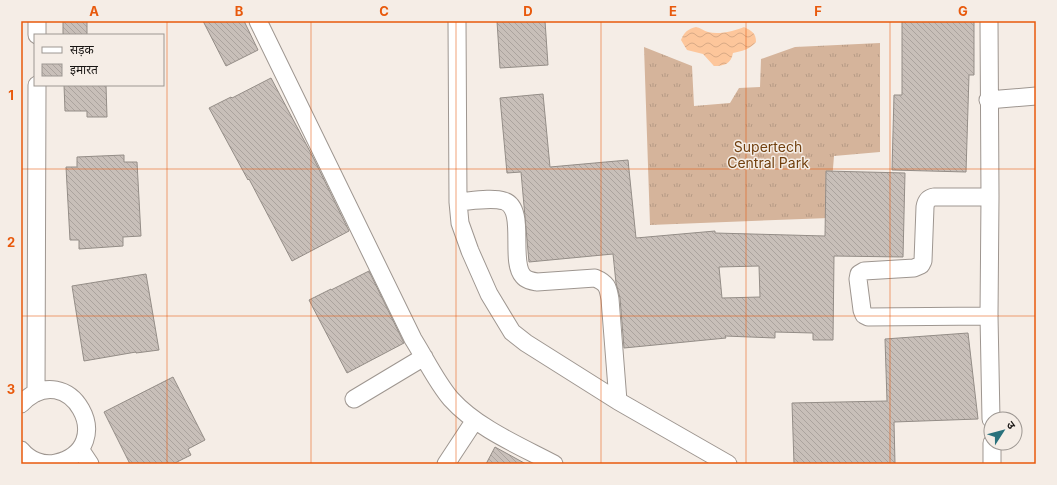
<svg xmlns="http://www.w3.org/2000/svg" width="1057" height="485" viewBox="0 0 1057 485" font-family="Inter,'Noto Sans Devanagari',sans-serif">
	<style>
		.grass { fill: url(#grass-tufts) }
		.water { fill: url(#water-waves) }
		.building { fill: url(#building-back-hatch); stroke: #948d87; fill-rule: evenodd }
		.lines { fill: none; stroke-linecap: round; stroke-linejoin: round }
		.street-casing { stroke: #9e9690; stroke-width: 19 }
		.street { stroke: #fff; stroke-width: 17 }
		.grid { fill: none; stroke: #e8590c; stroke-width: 1; stroke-opacity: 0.55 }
		.labels { text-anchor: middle; stroke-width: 3; stroke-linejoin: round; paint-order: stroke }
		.park-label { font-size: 14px; fill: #72400f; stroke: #f5ede6 }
		.neatline { fill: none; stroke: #e8590c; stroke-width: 1.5 }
		.grid-label { font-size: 13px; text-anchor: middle; font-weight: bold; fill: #e8590c }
	</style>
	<defs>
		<pattern id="grass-tufts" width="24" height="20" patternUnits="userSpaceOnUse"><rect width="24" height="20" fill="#d5b49b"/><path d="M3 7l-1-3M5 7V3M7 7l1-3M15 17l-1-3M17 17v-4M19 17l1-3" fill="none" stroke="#b69a85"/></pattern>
		<pattern id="water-waves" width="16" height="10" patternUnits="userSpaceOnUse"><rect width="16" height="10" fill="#fdc69b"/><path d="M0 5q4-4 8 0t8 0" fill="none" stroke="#d8a985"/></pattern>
		<pattern id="building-back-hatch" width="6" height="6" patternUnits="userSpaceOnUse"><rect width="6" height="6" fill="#c8bfb9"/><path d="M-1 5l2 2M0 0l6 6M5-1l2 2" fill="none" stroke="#aba39e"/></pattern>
	</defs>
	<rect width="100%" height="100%" fill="#f5ede6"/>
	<path class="grass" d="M 880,43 L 880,152 L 834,156 L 829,218 L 650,225 L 644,47 L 692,66 L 694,106 L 730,103 L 739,88 L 760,87 L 761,59 L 795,47 Z"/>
	<path class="water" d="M 696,27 C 701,28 704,31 708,32 C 719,35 734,31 744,27 C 752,31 756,33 756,42 C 749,50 742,51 733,53 C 731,64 724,66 714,66 L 703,54 L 687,50 L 681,40 C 684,32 688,29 696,27 Z"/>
	<path class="building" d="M 63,21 L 87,21 L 87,35 L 63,35 Z
		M 203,21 L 244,21 L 258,50 L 226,66 Z
		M 497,21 L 545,21 L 548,65 L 500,68 Z
		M 902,21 L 974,21 L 974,75 L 969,75 L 966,172 L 892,170 L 894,95 L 902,95 Z
		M 271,78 L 314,159 L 349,231 L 292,261 L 249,179 L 248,180 L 209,108 L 231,97 L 232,98 Z
		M 64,85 L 106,85 L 107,117 L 87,117 L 87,111 L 65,111 Z
		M 543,94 L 550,167 L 628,160 L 636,238 L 715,231 L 715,233 L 825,236 L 826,171 L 905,173 L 903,257 L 834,256 L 833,340 L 813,340 L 813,333 L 775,332 L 775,338 L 725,336 L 726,338 L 624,348 L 620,298 L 616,283 L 613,254 L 529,262 L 521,172 L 507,173 L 500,98 ZM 759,266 L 760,297 L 722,298 L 719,267 Z
		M 124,155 L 124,162 L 137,162 L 141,236 L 123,237 L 123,246 L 79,249 L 79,240 L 70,240 L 66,167 L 77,167 L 77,157 Z
		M 369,271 L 404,343 L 347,373 L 309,300 L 331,289 L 331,290 Z
		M 146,274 L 159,350 L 136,353 L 136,352 L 84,361 L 72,286 Z
		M 968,333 L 978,419 L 894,422 L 895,464 L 794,464 L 792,403 L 887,401 L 885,339 Z
		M 173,377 L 205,440 L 188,449 L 191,455 L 173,464 L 130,464 L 104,412 Z
		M 495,447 L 526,464 L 486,464 Z"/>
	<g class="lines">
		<defs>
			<path id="street" d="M 258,21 L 413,339 C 425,358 437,383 451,399 C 477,428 520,446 554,464
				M 457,21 L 458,202 C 471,201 492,197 504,201 C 527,208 509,261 523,276 C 526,280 532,281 537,282 L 595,278 C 607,283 608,287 610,299 L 618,401 L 728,464
				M 989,21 L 990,197 L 989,316 L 991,419
				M 37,35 L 37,21
				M 988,100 L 1036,96
				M 458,202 L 460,223 L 470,251 L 489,294 L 512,332 L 526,343 L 618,401
				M 989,316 L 868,317 L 864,315 L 862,310 L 858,279 L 859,274 L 864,271 L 914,268 L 921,265 L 923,261 L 925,207 C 926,201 928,198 934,197 L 990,197
				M 36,393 L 37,85
				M 354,399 L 424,357
				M 21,404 C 69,354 121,448 56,463 C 43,466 29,460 21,450
				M 992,443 L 992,464
				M 80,449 L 90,464
				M 446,464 L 475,420"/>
		</defs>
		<use href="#street" class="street-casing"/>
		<use href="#street" class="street"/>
	</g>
	<path class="grid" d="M 167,21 L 167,464M 311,21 L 311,464M 456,21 L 456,464M 601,21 L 601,464M 746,21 L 746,464M 890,21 L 890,464M 21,169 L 1036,169M 21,316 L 1036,316"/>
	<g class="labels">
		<g class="park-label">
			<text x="768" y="152">Supertech<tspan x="768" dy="16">Central Park</tspan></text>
		</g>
	</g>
	<rect width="1057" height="485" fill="none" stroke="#f5ede6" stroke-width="44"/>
	<rect x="34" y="34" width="130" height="52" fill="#f5ede6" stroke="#9d9792"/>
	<rect x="42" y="47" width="20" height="6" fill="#ffffff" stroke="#9d9792"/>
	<text x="70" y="54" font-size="12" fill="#191614">सड़क</text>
	<rect x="42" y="64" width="20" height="12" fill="url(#building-back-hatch)" stroke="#9d9792"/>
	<text x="70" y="74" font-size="12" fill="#191614">इमारत</text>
	<g transform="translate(1003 431) rotate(54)"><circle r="19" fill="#f5ede6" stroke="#9d9792"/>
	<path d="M0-3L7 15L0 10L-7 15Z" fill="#29717c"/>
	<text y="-6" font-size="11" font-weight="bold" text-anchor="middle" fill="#191614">उ</text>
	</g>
	<rect x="22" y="22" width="1013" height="441" class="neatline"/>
	<g class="grid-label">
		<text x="94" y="16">A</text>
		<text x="239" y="16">B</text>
		<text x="384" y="16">C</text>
		<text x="528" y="16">D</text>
		<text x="673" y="16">E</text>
		<text x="818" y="16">F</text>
		<text x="963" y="16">G</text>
		<text x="11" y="100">1</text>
		<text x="11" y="247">2</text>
		<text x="11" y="394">3</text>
	</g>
</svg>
